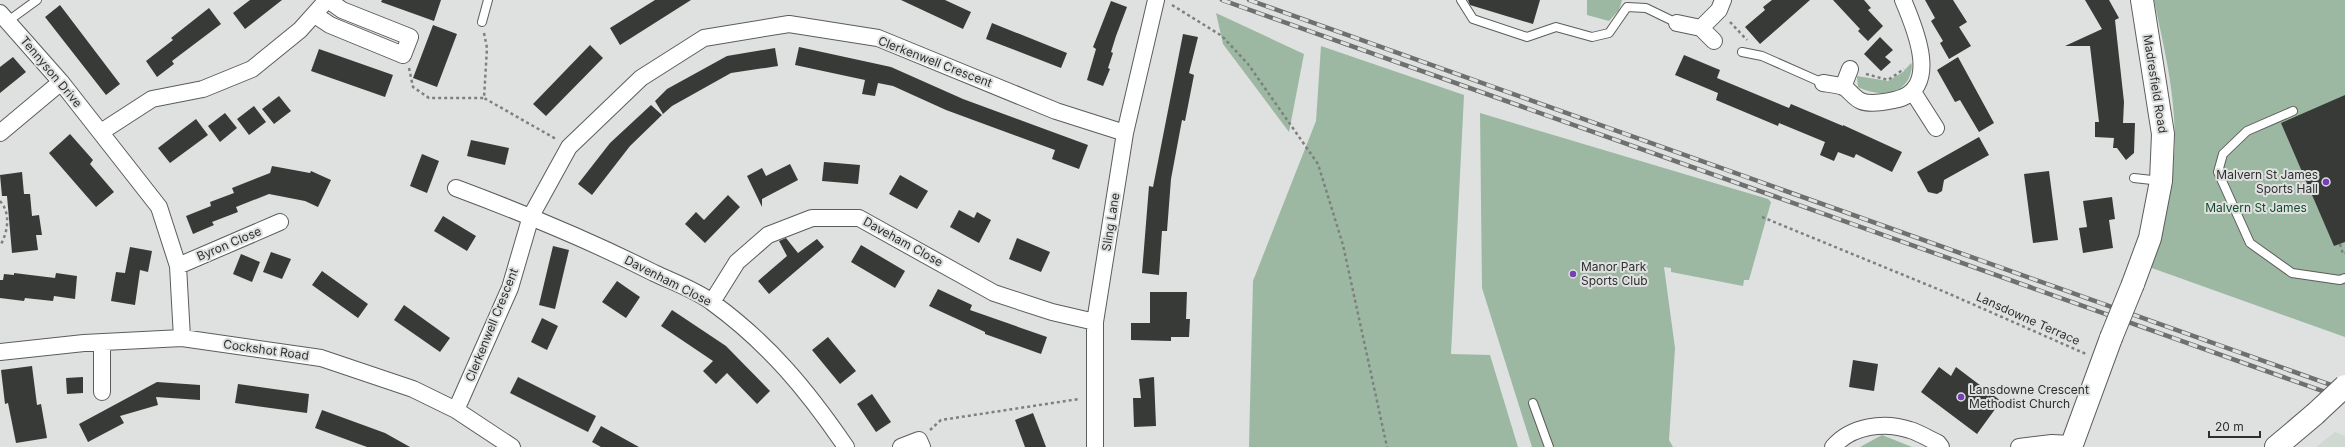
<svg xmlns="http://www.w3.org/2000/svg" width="2345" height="447" viewBox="0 0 2345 447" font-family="Inter,sans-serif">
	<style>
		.built { fill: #cfd9d1 }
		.green { fill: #9cb8a2 }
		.building { fill: #383a38 }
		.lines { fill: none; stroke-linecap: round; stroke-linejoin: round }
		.lane-casing { stroke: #5b5d5b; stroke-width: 10 }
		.street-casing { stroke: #5b5d5b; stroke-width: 18 }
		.secondary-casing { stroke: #5b5d5b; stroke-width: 24 }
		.path { stroke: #7e807f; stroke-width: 2.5; stroke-dasharray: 3 3; stroke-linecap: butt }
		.lane { stroke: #fff; stroke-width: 8 }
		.street { stroke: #fff; stroke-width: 16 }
		.secondary { stroke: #fff; stroke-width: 22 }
		.rail-casing { stroke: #6e706e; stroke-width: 4.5 }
		.rail { stroke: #dee1df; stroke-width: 3; stroke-dasharray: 9; stroke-linecap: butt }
		.secondary-bridge-casing { stroke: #5b5d5b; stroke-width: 24; stroke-linecap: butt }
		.secondary-bridge { stroke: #fff; stroke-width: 22 }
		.poi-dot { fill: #773eb5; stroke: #dee1df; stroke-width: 1.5 }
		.labels { text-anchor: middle; stroke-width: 4; stroke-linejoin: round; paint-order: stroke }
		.street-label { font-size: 12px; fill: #2e2f2e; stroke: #dee1df }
		.poi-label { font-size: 12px; fill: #2e2f2e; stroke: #dee1df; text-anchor: start }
		.park-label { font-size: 12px; fill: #134928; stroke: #dee1df }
	</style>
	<rect width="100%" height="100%" fill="#dee1df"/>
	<path class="built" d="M 2335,432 L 2345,436 L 2345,447 L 2316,447 Z"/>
	<path class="green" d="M 1587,0 L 1622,0 L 1619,10 L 1609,21 L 1587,15 Z
		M 2154,0 L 2345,0 L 2345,337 L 2149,267 C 2157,236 2166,206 2172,175 C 2181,116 2166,57 2154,0 Z
		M 1216,13 L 1304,54 L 1289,132 L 1223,44 Z
		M 1321,46 L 1464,95 L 1451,354 L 1490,355 L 1518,447 L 1249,447 L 1253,281 L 1316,121 Z
		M 1911,63 C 1913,67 1911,71 1910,75 C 1903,97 1875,96 1858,87 L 1857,76 L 1888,81 L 1903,72 Z
		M 1480,113 L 1768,199 L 1771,202 L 1749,280 L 1744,280 L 1743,286 L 1671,272 L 1671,268 L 1664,267 L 1675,348 L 1669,440 L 1673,447 L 1532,447 L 1482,288 Z
		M 1882,435 L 1912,447 L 1860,447 Z"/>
	<path class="building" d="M 250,0 L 282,0 L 245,29 L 233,13 Z
		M 382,0 L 441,0 L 434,21 L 381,2 Z
		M 655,0 L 691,0 L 620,45 L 610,28 Z
		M 901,0 L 945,0 L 971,12 L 963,29 Z
		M 1468,0 L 1540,0 L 1533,24 L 1470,5 Z
		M 1772,0 L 1810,0 L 1760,44 L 1745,27 L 1765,10 L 1763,7 Z
		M 1833,0 L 1864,0 L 1871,8 L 1868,10 L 1883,26 L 1868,41 L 1858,31 L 1860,29 Z
		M 1925,0 L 1953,0 L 1967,22 L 1959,27 L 1971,46 L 1949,59 L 1940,43 L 1943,41 L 1931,21 L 1935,18 Z
		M 2085,0 L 2109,0 L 2119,18 L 2115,20 L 2124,102 L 2123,123 L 2135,123 L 2134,153 L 2126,160 L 2117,148 L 2113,148 L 2114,138 L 2095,137 L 2095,122 L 2099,122 L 2090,46 L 2065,46 L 2102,29 Z
		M 1111,1 L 1127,7 L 1116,36 L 1111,52 L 1113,53 L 1108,68 L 1110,69 L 1103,86 L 1087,80 L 1096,49 L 1093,47 Z
		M 60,5 L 120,84 L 106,95 L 45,17 Z
		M 209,8 L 221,24 L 172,61 L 174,64 L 157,77 L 146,61 L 173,40 L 171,38 Z
		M 992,23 L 1067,53 L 1061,68 L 986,39 Z
		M 433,25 L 457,34 L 437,87 L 413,78 Z
		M 1183,34 L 1198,37 L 1189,73 L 1194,75 L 1185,121 L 1182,120 L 1171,179 L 1167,231 L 1162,231 L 1159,275 L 1142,273 L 1149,186 L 1153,187 Z
		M 1880,37 L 1893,50 L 1885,57 L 1891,62 L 1881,71 L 1864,54 Z
		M 590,45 L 603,58 L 546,116 L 533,104 Z
		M 799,47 L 891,67 L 963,99 L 1088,145 L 1079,169 L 1052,159 L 1055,150 L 946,110 L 893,86 L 878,83 L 875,96 L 862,94 L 865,80 L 795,65 Z
		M 775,48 L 778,66 L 731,73 L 672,106 L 663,114 L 655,101 L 667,89 L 727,56 Z
		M 319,49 L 393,75 L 385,97 L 311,71 Z
		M 1684,55 L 1720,70 L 1717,78 L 1789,108 L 1791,104 L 1843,126 L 1843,125 L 1902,152 L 1892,172 L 1856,154 L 1854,158 L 1838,152 L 1834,161 L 1820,155 L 1825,142 L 1779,123 L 1778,126 L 1716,100 L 1718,93 L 1675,75 Z
		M 13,57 L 26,72 L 0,93 L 0,67 Z
		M 1958,57 L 1994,123 L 1979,132 L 1960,100 L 1955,102 L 1937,70 Z
		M 2345,95 L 2345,242 L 2334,246 L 2281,123 Z
		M 279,96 L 291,111 L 274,124 L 262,109 Z
		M 651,105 L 662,115 L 630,146 L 592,195 L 578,184 L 610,143 Z
		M 254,106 L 266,122 L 249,135 L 237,119 Z
		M 225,113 L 237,128 L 220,142 L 208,126 Z
		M 196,119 L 208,135 L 170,163 L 158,148 Z
		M 70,134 L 93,160 L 90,164 L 114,192 L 96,207 L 49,153 Z
		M 1979,137 L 1989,155 L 1944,180 L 1942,191 L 1937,194 L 1928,192 L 1917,172 Z
		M 471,140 L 509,148 L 505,165 L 467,156 Z
		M 422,154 L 439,161 L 427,193 L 410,186 Z
		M 824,162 L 860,165 L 858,184 L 822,181 Z
		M 790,164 L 798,180 L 762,199 L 762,207 L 747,176 L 762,168 L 766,176 Z
		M 272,166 L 310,173 L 311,171 L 331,180 L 318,207 L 305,201 L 269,194 L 236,207 L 238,212 L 212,222 L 214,225 L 193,234 L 186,216 L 211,206 L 210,202 L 234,193 L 232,188 L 270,173 Z
		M 2049,171 L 2058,240 L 2033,243 L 2024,174 Z
		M 22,172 L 24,194 L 30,194 L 32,216 L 39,215 L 42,235 L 36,235 L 38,250 L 12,253 L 7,196 L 2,196 L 0,175 Z
		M 900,175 L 928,191 L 917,209 L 889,194 Z
		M 728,195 L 740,207 L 705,243 L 685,224 L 696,212 L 704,220 Z
		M 2112,197 L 2115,219 L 2109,220 L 2113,248 L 2083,253 L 2079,228 L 2087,227 L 2083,201 Z
		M 959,210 L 974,218 L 977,212 L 991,220 L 979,243 L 950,227 Z
		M 443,216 L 476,236 L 467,251 L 434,231 Z
		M 786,238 L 798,253 L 817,239 L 824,247 L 769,294 L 758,281 L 787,256 L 779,241 Z
		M 1017,238 L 1050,252 L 1041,272 L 1009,259 Z
		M 861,245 L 905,271 L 895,288 L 851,262 Z
		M 553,246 L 569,250 L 555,309 L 539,305 Z
		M 130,247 L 152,251 L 148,272 L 140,270 L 135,305 L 111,301 L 116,272 L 125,273 Z
		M 271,252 L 291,259 L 282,279 L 263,272 Z
		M 241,254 L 260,262 L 252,282 L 233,274 Z
		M 322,271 L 368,304 L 358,318 L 312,285 Z
		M 14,273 L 55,278 L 56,273 L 77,276 L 75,299 L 54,296 L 53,301 L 25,298 L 24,301 L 0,298 L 0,280 L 3,280 L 4,274 L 14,275 Z
		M 617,281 L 640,297 L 626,318 L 602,302 Z
		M 938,289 L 972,305 L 970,310 L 1047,337 L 1041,354 L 985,334 L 985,332 L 929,306 Z
		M 1150,292 L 1187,292 L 1186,319 L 1190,319 L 1189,337 L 1171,337 L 1171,341 L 1131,340 L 1131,323 L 1150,323 Z
		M 404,305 L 450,338 L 440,352 L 394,320 Z
		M 672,310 L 726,346 L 770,391 L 757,404 L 727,373 L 716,384 L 703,371 L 713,361 L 661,326 Z
		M 542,318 L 558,326 L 547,350 L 531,342 Z
		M 828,337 L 856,371 L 840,384 L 812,350 Z
		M 1853,360 L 1878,364 L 1874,391 L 1849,387 Z
		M 32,366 L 37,405 L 41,404 L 47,438 L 16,443 L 8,403 L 5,404 L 1,370 Z
		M 1939,367 L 1951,376 L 1956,367 L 2001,401 L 1977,434 L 1921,392 Z
		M 83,377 L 83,393 L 67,394 L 66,378 Z
		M 518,377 L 596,416 L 588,432 L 510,393 Z
		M 1154,377 L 1156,426 L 1134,427 L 1133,398 L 1141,398 L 1139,379 Z
		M 157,382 L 200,385 L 200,400 L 156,397 L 158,405 L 120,416 L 124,423 L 88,442 L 79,424 Z
		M 238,384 L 309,394 L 307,413 L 235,403 Z
		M 872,394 L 891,422 L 876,432 L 857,404 Z
		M 322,410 L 385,433 L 410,447 L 367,447 L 315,428 Z
		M 1033,413 L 1046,447 L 1025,447 L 1015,420 Z
		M 601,426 L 639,447 L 601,447 L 592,442 Z"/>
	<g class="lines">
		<defs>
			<path id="lane" d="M 1461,0 L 1473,19 L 1527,37 L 1556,27 L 1592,37 L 1609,33 L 1627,7 L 1646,8 L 1677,23
				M 8,21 L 37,0
				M 482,22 L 488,0
				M 1742,52 L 1762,56 L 1823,83
				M 2293,111 L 2247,131 L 2223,154 L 2218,172 L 2250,243 L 2292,273 L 2340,280 L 2345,278
				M 2134,178 L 2161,181
				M 1533,403 L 1549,447"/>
			<path id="street" d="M 0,13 L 61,82 L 159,207 L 178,266 L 182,338
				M 315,15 L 330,25 L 403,55 L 410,37 L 342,10 L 328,0
				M 1677,23 L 1701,28 L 1719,10 L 1723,0
				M 1701,28 L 1714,41
				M 1823,83 C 1829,84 1838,85 1844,87 C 1850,91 1854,98 1861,101 C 1870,105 1885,102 1894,100 C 1942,91 1915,28 1903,0
				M 1843,87 L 1850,69
				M 1913,92 L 1936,128
				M 101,132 L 152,99 L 203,89 L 252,69 L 300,30 L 327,0
				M 0,133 L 61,82
				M 456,188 C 523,213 589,240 654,273 C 673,282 696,290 713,303 C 769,344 807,390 846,447
				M 178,266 L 280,222
				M 712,302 L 737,262 L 768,235 L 812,218 L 859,218 L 994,293 L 1052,312 L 1095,322
				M 102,342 L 102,392
				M 0,352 L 84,343 L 182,338 L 321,358 L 413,389 L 456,410 L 512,447
				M 456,410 L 510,288 L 531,216 L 569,147 L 641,78 L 704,38 L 789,24 L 878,38 L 1056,111 L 1125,133
				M 901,447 L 919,440 L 922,447
				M 1095,447 L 1095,322 L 1125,133 L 1156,0
				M 1833,447 C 1851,426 1884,421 1910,430 C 1920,433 1929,439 1938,443 L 1941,447
				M 2019,447 L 2052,443 L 2071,444"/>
			<path id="secondary" d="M 2133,284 L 2150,238 L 2161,181 L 2163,134 L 2142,0
				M 2071,447 L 2111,338
				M 2276,447 L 2315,414"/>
		</defs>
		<use href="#lane" class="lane-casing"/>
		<use href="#street" class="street-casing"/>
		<use href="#secondary" class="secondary-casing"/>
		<path class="path" d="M 1172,5 L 1222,36 L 1248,64 L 1318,164 L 1343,245 L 1387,447
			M 1730,22 L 1747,40
			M 484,33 L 487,48 L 484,98 L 556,139
			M 409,68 L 413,87 L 429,98 L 484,98
			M 1866,74 L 1888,80 L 1904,69
			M 0,201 C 11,213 8,232 0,246
			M 1762,217 L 1945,292 L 2086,354
			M 2340,244 L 2343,254 L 2345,253
			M 930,430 L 941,420 L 1079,399"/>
		<use href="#lane" class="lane"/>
		<use href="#street" class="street"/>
		<use href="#secondary" class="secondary"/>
		<defs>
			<path id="rail" d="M 1222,0 L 2345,399
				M 1249,0 L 2345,390"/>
		</defs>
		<use href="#rail" class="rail-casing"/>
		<use href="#rail" class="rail"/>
		<defs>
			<path id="secondary-bridge" d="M 2111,338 L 2133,284
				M 2315,414 L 2345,386"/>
		</defs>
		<use href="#secondary-bridge" class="secondary-bridge-casing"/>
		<use href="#secondary-bridge" class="secondary-bridge"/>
	</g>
	<g class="poi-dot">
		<circle cx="2326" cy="182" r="4"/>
		<circle cx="1573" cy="274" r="4"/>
		<circle cx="1961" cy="397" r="4"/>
	</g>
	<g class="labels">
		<g class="street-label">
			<text transform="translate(935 62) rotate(21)" y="4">Clerkenwell Crescent</text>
			<text transform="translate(51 72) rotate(50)" y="4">Tennyson Drive</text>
			<text transform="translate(2155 84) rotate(81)" y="4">Madresfield Road</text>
			<text transform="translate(1111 222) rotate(-81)" y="4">Sling Lane</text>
			<text transform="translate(903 242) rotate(29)" y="4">Daveham Close</text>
			<text transform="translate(229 244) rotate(-23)" y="4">Byron Close</text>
			<text transform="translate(668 281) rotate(27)" y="4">Davenham Close</text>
			<text transform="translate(2028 319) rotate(24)" y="4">Lansdowne Terrace</text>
			<text transform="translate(492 325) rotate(-68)" y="4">Clerkenwell Crescent</text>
			<text transform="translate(266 350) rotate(8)" y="4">Cockshot Road</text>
		</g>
		<g class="poi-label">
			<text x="2318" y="179" text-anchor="end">Malvern St James<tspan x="2318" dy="14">Sports Hall</tspan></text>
			<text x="1581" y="271">Manor Park<tspan x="1581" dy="14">Sports Club</tspan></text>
			<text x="1969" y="394">Lansdowne Crescent<tspan x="1969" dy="14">Methodist Church</tspan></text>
		</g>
		<g class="park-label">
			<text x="2256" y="212">Malvern St James</text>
		</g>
	</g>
	<path d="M2209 431v6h51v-6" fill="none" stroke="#2e2f2e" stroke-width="2"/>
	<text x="2215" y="431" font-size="12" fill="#2e2f2e" stroke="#dee1df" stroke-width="3" paint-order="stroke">20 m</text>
</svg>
